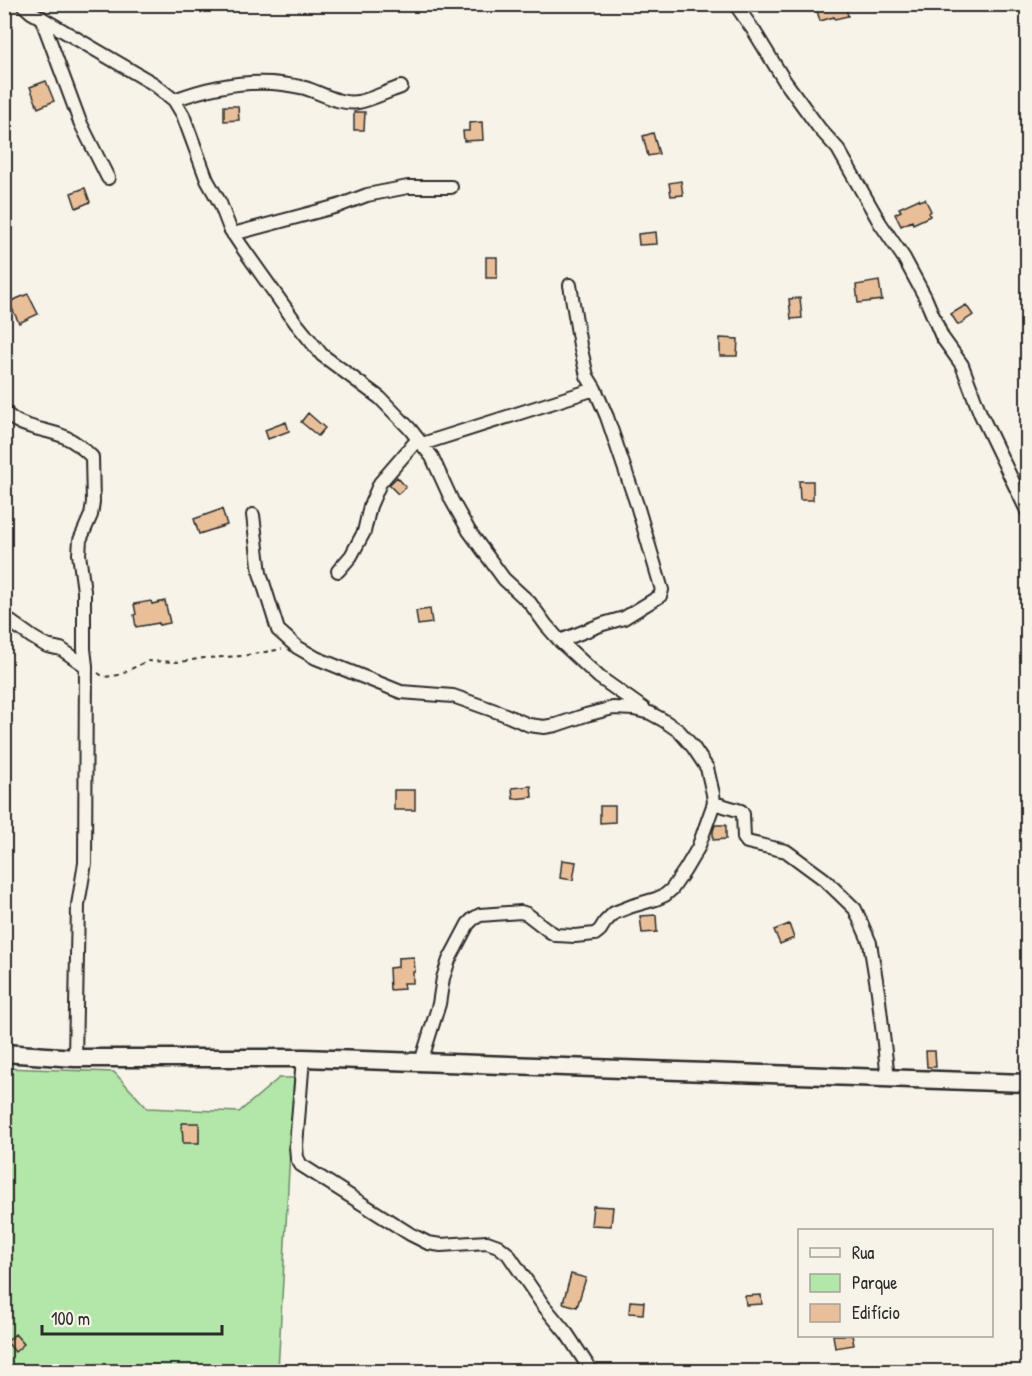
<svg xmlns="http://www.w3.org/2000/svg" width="1032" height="1376" viewBox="0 0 1032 1376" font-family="'Patrick Hand',sans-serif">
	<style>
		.green { fill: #b2e7a9; stroke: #6e896a; stroke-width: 1.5 }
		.building { fill: #e9bf99; stroke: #2b2b2b; stroke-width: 1.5 }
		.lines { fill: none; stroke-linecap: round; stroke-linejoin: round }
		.street-casing { stroke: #2b2b2b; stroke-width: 16 }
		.secondary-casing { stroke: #2b2b2b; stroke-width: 21 }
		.path { stroke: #2b2b2b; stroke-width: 2; stroke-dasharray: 4.5 4.5; stroke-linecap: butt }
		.street { stroke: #f7f3e8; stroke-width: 12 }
		.secondary { stroke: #f7f3e8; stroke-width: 16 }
	</style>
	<rect width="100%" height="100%" fill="#f7f3e8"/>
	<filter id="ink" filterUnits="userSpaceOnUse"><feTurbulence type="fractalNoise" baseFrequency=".0167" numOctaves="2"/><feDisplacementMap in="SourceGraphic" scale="12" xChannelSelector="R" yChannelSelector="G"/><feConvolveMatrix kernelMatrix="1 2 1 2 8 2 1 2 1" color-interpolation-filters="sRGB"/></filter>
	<g filter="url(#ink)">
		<path class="green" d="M 5,1068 L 114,1072 L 147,1108 L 239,1112 L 279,1078 L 294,1078 L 278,1371 L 5,1372 Z"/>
		<path class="building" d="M 815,4 L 845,4 L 848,16 L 835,19 L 834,17 L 820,21 Z
			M 46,81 L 54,101 L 38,108 L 30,87 Z
			M 224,106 L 238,106 L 239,120 L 224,121 Z
			M 354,112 L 365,112 L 364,130 L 354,130 Z
			M 482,122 L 483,140 L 464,141 L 463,131 L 469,131 L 469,123 Z
			M 653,133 L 659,154 L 648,156 L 643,136 Z
			M 681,181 L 683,195 L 671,196 L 669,183 Z
			M 85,188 L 90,202 L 76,208 L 71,193 Z
			M 919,199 L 920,201 L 925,199 L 931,211 L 929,213 L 930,216 L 913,224 L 912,221 L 901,226 L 895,214 L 901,211 L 899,208 Z
			M 656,232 L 657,244 L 639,245 L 638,234 Z
			M 486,257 L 497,257 L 497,278 L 486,278 Z
			M 879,281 L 882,300 L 858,303 L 856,285 Z
			M 28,294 L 38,314 L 19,323 L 9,302 Z
			M 800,298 L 802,318 L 791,319 L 789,299 Z
			M 966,305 L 973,315 L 958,325 L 951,314 Z
			M 720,338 L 738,339 L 737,356 L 720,356 Z
			M 308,413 L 325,428 L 318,436 L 301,422 Z
			M 286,422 L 289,431 L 268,439 L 265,430 Z
			M 397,477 L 406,487 L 398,494 L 389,485 Z
			M 799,481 L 813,481 L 813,500 L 800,500 Z
			M 222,509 L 227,525 L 199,534 L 194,519 Z
			M 151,601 L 152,604 L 165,601 L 170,623 L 159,625 L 159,623 L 136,627 L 134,615 L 136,614 L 134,604 Z
			M 430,609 L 432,623 L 418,625 L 416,611 Z
			M 531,786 L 532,797 L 513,799 L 512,788 Z
			M 394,790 L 415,790 L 415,810 L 394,810 Z
			M 600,806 L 615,806 L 615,822 L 600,823 Z
			M 715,825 L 726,825 L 726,839 L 713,840 L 713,831 Z
			M 562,860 L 576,862 L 573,880 L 560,878 Z
			M 656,915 L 657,932 L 642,933 L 640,916 Z
			M 789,924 L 794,938 L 780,944 L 774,930 Z
			M 414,957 L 415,972 L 413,972 L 413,983 L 403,983 L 404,989 L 390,990 L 389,968 L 398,967 L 398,958 Z
			M 926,1051 L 935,1051 L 936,1067 L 927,1067 Z
			M 182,1123 L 199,1123 L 199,1143 L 183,1143 Z
			M 593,1206 L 613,1207 L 611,1226 L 591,1225 Z
			M 571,1274 L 586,1278 L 577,1307 L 563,1303 Z
			M 761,1295 L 762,1304 L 746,1305 L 745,1296 Z
			M 630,1301 L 644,1302 L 643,1314 L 629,1313 Z
			M 15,1334 L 24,1344 L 15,1352 L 7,1342 Z
			M 833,1335 L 852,1335 L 854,1345 L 835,1348 Z"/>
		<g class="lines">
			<defs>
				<path id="street" d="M 22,4 L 31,12 L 154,84 L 174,100 L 183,115 L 207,180 L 220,203 L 230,229 L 242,247 L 296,323 L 322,355 L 380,398 L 410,429 L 432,457 L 452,501 L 469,531 L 504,579 L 530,603 L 546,625 L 560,641 L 599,677 L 644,709
					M 735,4 L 754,31 L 784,80 L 819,128 L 838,149 L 880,223 L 904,258 L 925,297 L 942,337 L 962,365 L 980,413 L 1028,513
					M 41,17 L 80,122 L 108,178
					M 174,100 C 216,84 261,77 305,88 C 322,93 339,105 358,102 C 371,100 388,91 401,87
					M 233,234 L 338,206 L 367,195 L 408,187 L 451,187
					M 4,411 C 19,429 45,428 65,437 C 76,442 84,449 92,457 L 93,502 L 91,515 L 80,540 L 79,554 L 84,591 L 84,649 L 86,666
					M 422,444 L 595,389
					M 253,515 L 260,573 L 278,630 L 297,647 L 316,658 L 401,692 L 453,696 L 501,713 L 529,725 L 544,727 L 556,725 L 586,715 L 613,708 L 634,709 L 650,713 L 663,720 L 679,731 L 693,747 L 707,768 L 713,794 L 714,803 L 698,848 L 685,870 L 672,889 L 665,895 L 656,899 L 632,906 L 614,913 L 605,922 L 600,930 L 595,934 L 575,936 L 556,935 L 549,931 L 527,914 L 521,912 L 480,915 L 473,919 L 468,924 L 449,960 L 443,978 L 439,1004 L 421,1062
					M 338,571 L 351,556 L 364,532 L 370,506 L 380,483 L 418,439
					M 4,617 L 32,637 L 47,646 L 61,649 L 86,666 L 85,863 L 78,905 L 75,1058
					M 560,641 L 603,624 L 624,618 L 660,596 L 662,590 L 637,505 L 607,417 L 595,389 L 587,376 L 580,345 L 570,285
					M 714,803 L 741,811 L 743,814 L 744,838 L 747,842 L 786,851 L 824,879 L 855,909 L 870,943 L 878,992 L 888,1078
					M 303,1058 L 296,1146 L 297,1158 L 301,1165 L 410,1234 L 428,1243 L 441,1245 L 487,1242 L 498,1246 L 508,1254 L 543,1305 L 567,1334 L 592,1372"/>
				<path id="secondary" d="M 4,1053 L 75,1058 L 303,1058 L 1028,1083"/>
			</defs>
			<use href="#street" class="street-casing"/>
			<use href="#secondary" class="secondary-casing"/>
			<path class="path" d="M 98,673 L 104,677 L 119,675 L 147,661 L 181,662 L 204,658 L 242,656 L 282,649"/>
			<use href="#street" class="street"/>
			<use href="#secondary" class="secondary"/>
		</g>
	</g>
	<rect width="1032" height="1376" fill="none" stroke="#f7f3e8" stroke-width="24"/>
	<rect x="12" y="12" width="1008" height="1352" fill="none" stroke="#2b2b2b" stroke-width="2" filter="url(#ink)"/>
	<rect x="798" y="1229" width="195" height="108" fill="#f7f3e8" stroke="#a5a39c" stroke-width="1.5"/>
	<rect x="810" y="1248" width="30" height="9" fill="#f7f3e8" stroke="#a5a39c" stroke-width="1.5"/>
	<text x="852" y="1259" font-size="18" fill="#2b2b2b">Rua</text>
	<rect x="810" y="1274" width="30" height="18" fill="#b2e7a9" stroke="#a5a39c" stroke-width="1.5"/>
	<text x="852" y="1289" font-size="18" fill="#2b2b2b">Parque</text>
	<rect x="810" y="1304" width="30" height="18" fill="#e9bf99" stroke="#a5a39c" stroke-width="1.5"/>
	<text x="852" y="1319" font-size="18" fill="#2b2b2b">Edifício</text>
	<path d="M42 1325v9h180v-9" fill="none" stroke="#2b2b2b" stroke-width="3"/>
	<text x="51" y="1325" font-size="18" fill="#2b2b2b" stroke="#f7f3e8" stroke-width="4.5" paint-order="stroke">100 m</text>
</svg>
